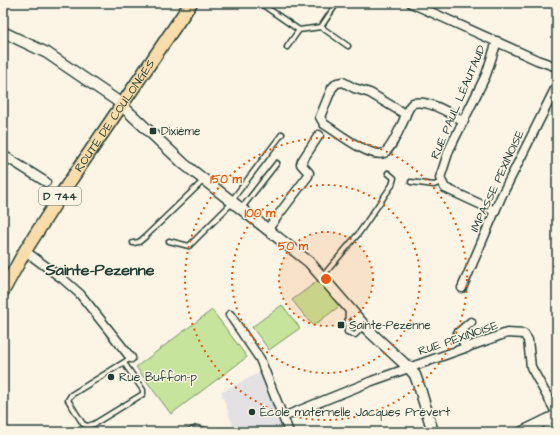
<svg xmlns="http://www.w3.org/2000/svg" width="560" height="435" viewBox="0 0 560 435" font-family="'Architects Daughter',sans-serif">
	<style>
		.built { fill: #e3e1e4 }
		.green { fill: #c6e49c; stroke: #729068 }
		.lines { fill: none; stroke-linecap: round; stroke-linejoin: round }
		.service-casing { stroke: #1f3d34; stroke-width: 7 }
		.minor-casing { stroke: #1f3d34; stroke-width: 11 }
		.tertiary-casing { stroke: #1f3d34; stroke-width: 13 }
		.primary-casing { stroke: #1f3d34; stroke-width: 15 }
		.service { stroke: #fcf5e5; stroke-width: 4 }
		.minor { stroke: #fcf5e5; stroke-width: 8 }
		.tertiary { stroke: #fcf5e5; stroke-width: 10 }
		.primary { stroke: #faddab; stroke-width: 12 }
		.ring { fill: none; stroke: #e8590c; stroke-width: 2; stroke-dasharray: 2 4 }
		.poi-dot { fill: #1f3d34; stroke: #fcf5e5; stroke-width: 1.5 }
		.labels { text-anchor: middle; stroke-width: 3; stroke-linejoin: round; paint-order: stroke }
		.shield { fill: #fcf5e5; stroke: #617469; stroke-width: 1 }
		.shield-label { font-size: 11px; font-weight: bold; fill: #1f3d34 }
		.street-label { font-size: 12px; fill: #1f3d34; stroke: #fcf5e5 }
		.poi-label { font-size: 12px; fill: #1f3d34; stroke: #fcf5e5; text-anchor: start }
		.district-label { font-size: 16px; font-weight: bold; fill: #1f3d34; stroke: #fcf5e5 }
		.centre { fill: #e8590c; stroke: #fcf5e5; stroke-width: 2 }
		.ring-label { font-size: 12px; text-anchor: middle; font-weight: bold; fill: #e8590c; stroke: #fcf5e5; stroke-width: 3; stroke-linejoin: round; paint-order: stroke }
	</style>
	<rect width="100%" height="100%" fill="#fcf5e5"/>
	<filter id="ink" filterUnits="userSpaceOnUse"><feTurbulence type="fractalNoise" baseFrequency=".025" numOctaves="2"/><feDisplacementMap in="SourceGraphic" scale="8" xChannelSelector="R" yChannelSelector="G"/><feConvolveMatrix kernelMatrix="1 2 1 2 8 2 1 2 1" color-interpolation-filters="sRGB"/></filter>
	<g filter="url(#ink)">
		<path class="built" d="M 261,372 L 285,432 L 235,432 L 221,392 Z"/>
		<path class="green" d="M 319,280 L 341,305 L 313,326 L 292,300 Z
			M 282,305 L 300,328 L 269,350 L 252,327 Z
			M 212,310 L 247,357 L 171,414 L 136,367 Z"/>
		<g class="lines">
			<defs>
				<path id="service" d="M 260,3 L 299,30 L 321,27 L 348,46
					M 321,27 L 335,6 L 332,3
					M 287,47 L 299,30
					M 411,182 L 434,185 L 441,182
					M 232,200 L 282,134
					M 241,209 L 277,163
					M 169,241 L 189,246 L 232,203
					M 133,243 L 139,242 L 145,237 L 204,180
					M 322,277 L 359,233 L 392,185 L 394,178 L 388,173
					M 348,309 L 347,332 L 355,335 L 364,326
					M 124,363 L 143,390 L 143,394 L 94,424 L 87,426 L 83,424 L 68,400 L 71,395 L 131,358"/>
				<path id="minor" d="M 411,3 L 537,60 L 557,67
					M 405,114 L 370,93 L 354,88 L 343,82 L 337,83 L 332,88 L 320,117 L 324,124 C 336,131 370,159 384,153 C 391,149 398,132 402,124 C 406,117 406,109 413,103 C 430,100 449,113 464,121
					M 3,155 L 46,182
					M 495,211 L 445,188 L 440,178 L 449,150 L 486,75 L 497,41
					M 267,230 L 308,176 L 309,173 L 301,164 L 302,161 L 319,135
					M 25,251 L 63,279 L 80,294 L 131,358
					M 462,288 L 501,197 L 557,85
					M 230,315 L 260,359 L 289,432
					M 467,348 L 458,333 L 471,322
					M 283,417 L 372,381 L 507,333 L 524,334 L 528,340 L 531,367 L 557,414
					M 545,421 L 552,432
					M 192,432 L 197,430 L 204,432"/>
				<path id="tertiary" d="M 3,32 L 47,53 L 116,100 L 184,164 L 309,262 L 368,330 L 409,368 L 415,375 L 420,389 L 433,432
					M 522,432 L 557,415"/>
				<g id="primary">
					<path id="s1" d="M 3,291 L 25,251 L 62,193 L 191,3"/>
				</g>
			</defs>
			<use href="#service" class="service-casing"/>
			<use href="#minor" class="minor-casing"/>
			<use href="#tertiary" class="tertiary-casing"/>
			<use href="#primary" class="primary-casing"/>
			<use href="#service" class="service"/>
			<use href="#minor" class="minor"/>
			<use href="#tertiary" class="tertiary"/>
			<use href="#primary" class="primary"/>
		</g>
	</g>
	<circle cx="326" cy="279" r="47" fill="#e8590c" fill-opacity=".12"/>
	<g class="ring">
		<circle cx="326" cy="279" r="47"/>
		<circle cx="326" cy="279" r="94"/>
		<circle cx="326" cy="279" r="141"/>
	</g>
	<g class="poi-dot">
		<rect x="149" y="127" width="8" height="8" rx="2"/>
		<rect x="337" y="321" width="8" height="8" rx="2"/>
		<circle cx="111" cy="377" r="4"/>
		<circle cx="252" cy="412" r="4"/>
	</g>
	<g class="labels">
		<rect class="shield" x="39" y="187" width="42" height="18" rx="3"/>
		<g class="shield-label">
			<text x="60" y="200">D 744</text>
		</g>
		<g class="street-label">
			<text transform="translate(458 102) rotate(-67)" y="4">RUE PAUL LÉAUTAUD</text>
			<text dy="4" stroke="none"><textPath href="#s1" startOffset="208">ROUTE DE COULONGES</textPath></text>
			<text transform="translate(497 181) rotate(-65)" y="4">IMPASSE PEXINOISE</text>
			<text transform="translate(458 338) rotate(-19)" y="4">RUE PEXINOISE</text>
		</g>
		<g class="poi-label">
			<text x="161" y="135">Dixième</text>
			<text x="349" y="329">Sainte-Pezenne</text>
			<text x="119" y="381">Rue Buffon-p</text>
			<text x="260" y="416">École maternelle Jacques Prévert</text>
		</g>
		<g class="district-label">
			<text x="100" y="275">Sainte-Pezenne</text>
		</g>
	</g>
	<circle cx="326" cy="279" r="6" class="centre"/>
	<g class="ring-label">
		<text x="226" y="183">150 m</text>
		<text x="260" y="217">100 m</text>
		<text x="293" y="250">50 m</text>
	</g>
	<rect width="560" height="435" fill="none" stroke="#fcf5e5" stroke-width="16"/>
	<rect x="8" y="8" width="544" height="419" fill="none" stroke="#1f3d34" stroke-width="1.5" filter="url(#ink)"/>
</svg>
